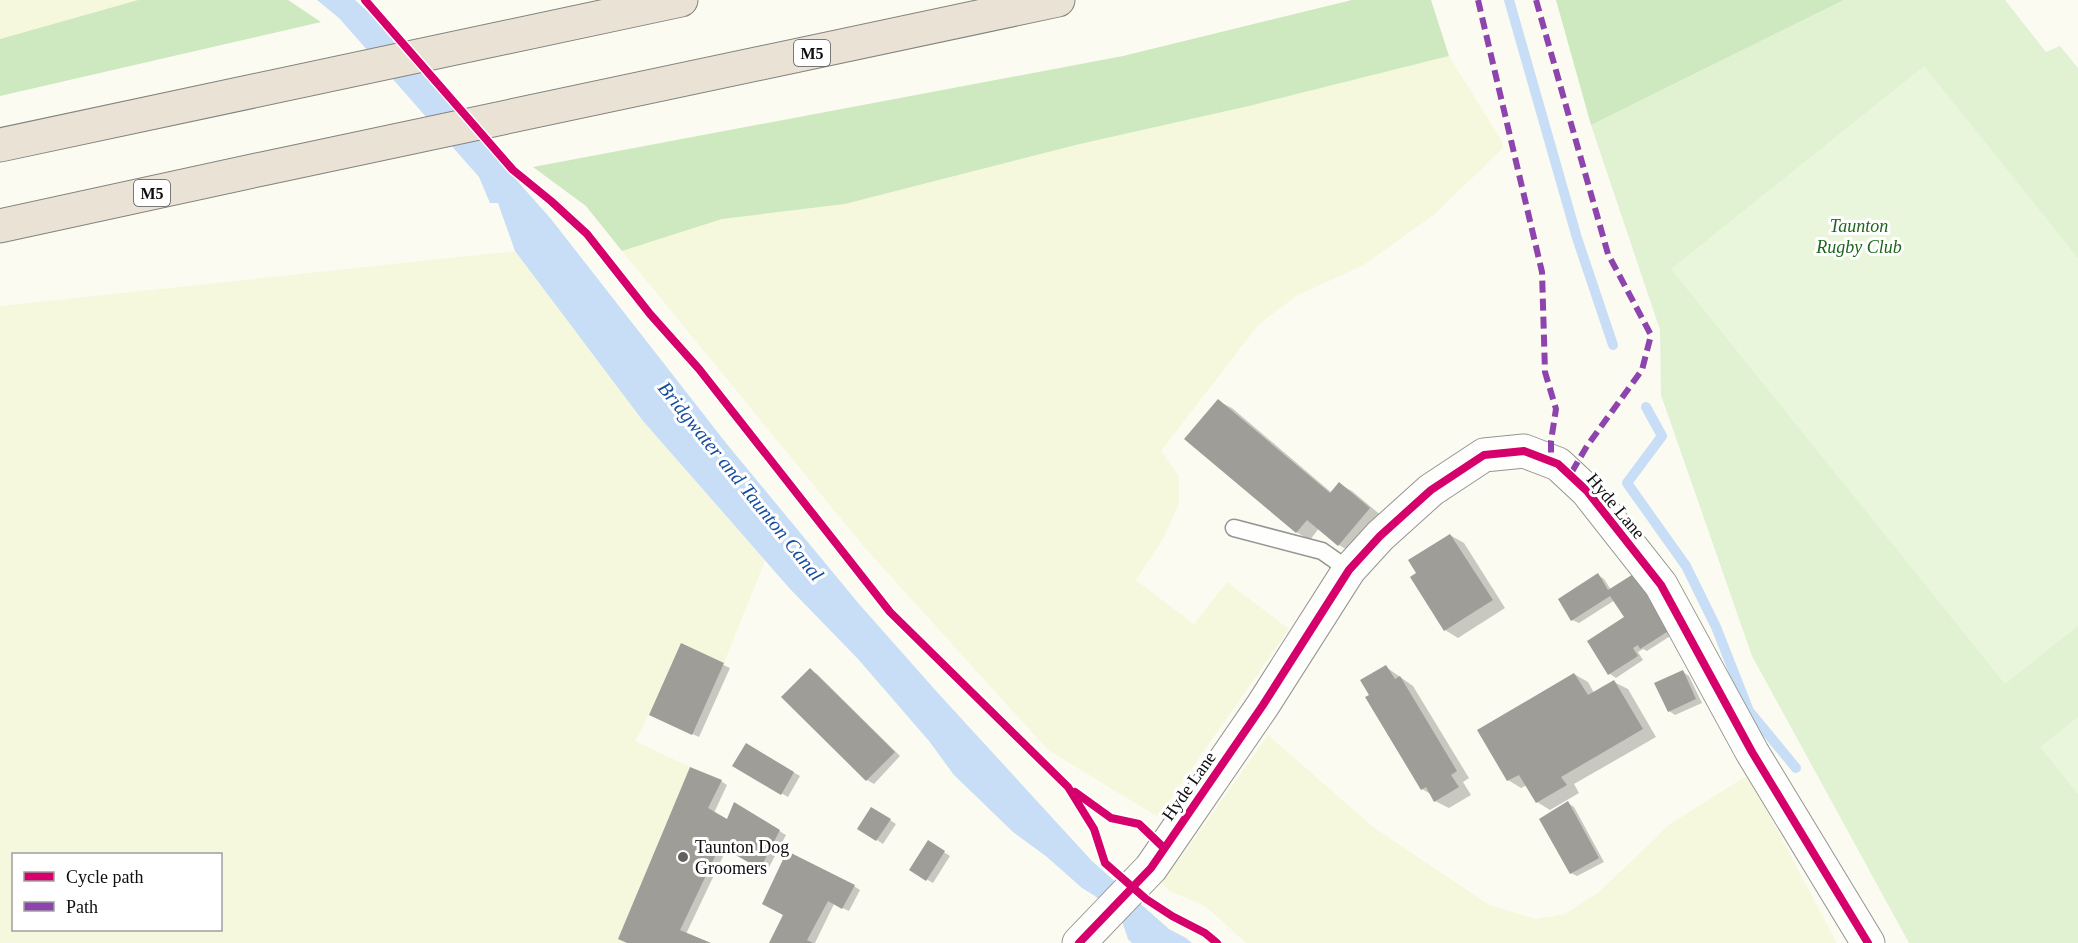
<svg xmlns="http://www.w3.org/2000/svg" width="2078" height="943" viewBox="0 0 2078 943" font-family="Georgia,serif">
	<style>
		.farmland { fill: #f6f8de; fill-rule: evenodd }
		.green { fill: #e0f2d2 }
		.forest { fill: #cee9bf }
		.pitch { fill: #eaf6db }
		.water { fill: #c8def6 }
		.shadow { fill: #0003 }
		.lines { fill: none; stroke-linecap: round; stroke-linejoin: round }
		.stream { stroke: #c8def6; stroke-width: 10 }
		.building { fill: #9e9d98 }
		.service-casing { stroke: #959591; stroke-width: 19 }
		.minor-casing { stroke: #959591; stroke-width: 35 }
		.motorway-casing { stroke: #82827e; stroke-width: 35 }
		.service { stroke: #fefefd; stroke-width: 16 }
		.minor { stroke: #fefefd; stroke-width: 33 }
		.motorway { stroke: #e9e2d5; stroke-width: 33 }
		.quiet { stroke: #8e44ad; stroke-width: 6; stroke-dasharray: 12 6; stroke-linecap: butt }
		.cycleway-casing { stroke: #fff; stroke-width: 11 }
		.cycleway { stroke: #d6006c; stroke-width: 8 }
		.poi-dot { fill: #61615e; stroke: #fff; stroke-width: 2 }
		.labels { text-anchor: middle; stroke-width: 6; stroke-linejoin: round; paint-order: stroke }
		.shield { fill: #fff; stroke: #565656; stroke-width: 1.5 }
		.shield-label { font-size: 16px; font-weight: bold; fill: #0e0e0e }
		.park-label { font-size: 18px; font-style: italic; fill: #1f661d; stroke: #fff }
		.street-label { font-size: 18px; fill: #0e0e0e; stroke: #fff }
		.poi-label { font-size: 18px; fill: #0e0e0e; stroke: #fff; text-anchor: start }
		.water-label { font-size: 20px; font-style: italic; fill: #154ca1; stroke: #fff }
	</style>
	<rect width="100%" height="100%" fill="#fbfbf2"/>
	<path class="farmland" d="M 0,0 L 138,0 L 0,39 Z
		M 1449,56 L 1502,141 L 1503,148 L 1435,214 L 1364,265 L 1298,295 L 1259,324 L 1161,451 L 1179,476 L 1179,504 L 1163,539 L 1136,580 L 1194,624 L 1227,582 L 1289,629 L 1158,817 L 1048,750 L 865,548 L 622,251 L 722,219 L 845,204 L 1080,144 L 1249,106 Z
		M 515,251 L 643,421 L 765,561 L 724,663 L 681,644 L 649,715 L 635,741 L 690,767 L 618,939 L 627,943 L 0,943 L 0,306 ZM 14,854 L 220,854 L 220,930 L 14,930 Z
		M 1268,735 L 1372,826 L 1489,905 L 1536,919 L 1565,914 L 1599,892 L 1670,824 L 1748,775 L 1837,943 L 1246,943 L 1205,906 L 1170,891 L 1158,879 L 1179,860 Z"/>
	<path class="green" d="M 1844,0 L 2005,0 L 2046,52 L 2060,46 L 2078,68 L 2078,943 L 1909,943 L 1752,656 L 1661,395 L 1660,330 L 1591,125 Z"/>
	<path class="forest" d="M 138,0 L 288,0 L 321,22 L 0,96 L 0,39 Z
		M 1352,0 L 1431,0 L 1449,56 L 1249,106 L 1080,144 L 845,204 L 722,219 L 622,251 L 586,206 L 533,167 L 1123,56 Z
		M 1556,0 L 1844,0 L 1591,125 Z"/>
	<path class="pitch" d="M 1924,66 L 2078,258 L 2078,626 L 2005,684 L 1671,269 Z
		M 2078,717 L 2078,794 L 2040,747 Z"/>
	<path class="water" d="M 317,0 L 355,0 L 367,11 L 551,219 L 726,443 L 859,604 L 937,692 L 1092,861 L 1169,929 L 1186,938 L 1192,943 L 1132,943 L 1128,939 L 1122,921 L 1095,896 L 1082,888 L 1047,857 L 1013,832 L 954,775 L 929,741 L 858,659 L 791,590 L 643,421 L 515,251 L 498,203 L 490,203 L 479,177 L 339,18 Z"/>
	<path class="shadow" d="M 1218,401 L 1232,408 L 1332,493 L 1339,484 L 1352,491 L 1383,517 L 1352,553 L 1339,545 L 1319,528 L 1310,540 L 1296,532 Z
		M 1450,535 L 1464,543 L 1505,608 L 1458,638 L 1445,630 L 1418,573 Z
		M 1598,575 L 1604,579 L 1611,590 L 1675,633 L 1647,651 L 1643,649 L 1638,652 L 1643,660 L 1616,678 L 1610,674 L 1626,618 L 1615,600 L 1579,623 L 1572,620 Z
		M 682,645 L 730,668 L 699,737 L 657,718 Z
		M 1386,667 L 1413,686 L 1469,778 L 1463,782 L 1471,795 L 1449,808 L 1435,801 L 1432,795 L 1422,789 L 1371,695 Z
		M 810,670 L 817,674 L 900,756 L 874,784 L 867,780 L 783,697 Z
		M 1683,672 L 1689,676 L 1702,703 L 1675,715 L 1669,711 Z
		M 1574,674 L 1588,682 L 1594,693 L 1614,682 L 1628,689 L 1656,737 L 1574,784 L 1579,793 L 1550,810 L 1537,802 L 1527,785 L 1521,788 L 1508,780 Z
		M 746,745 L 800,776 L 788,797 L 734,766 Z
		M 721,781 L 727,785 L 714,813 L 727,821 L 735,804 L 786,835 L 767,871 L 727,848 L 686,934 L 707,943 L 629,943 Z
		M 1568,803 L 1574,807 L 1604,862 L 1577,876 L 1571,873 Z
		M 878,812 L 896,824 L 883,844 L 859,828 Z
		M 928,842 L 950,856 L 933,883 L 911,870 Z
		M 854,886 L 860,890 L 849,911 L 834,904 L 815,943 L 771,943 L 784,914 Z"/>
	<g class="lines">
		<path class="stream" d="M 1509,0 L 1577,238 L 1613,345
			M 1646,407 L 1662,436 L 1627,483 L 1686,566 L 1716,627 L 1749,711 L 1796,768"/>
	</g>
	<path class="building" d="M 1218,399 L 1330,493 L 1339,482 L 1370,508 L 1338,546 L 1307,520 L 1296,533 L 1184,439 Z
		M 1450,534 L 1493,600 L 1444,631 L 1410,577 L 1416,573 L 1408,560 Z
		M 1598,573 L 1608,590 L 1635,573 L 1670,630 L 1640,649 L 1638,645 L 1633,648 L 1638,656 L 1608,675 L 1587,641 L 1624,617 L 1610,596 L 1571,621 L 1558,599 Z
		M 681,643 L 724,663 L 692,735 L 649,715 Z
		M 1386,665 L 1395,679 L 1400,676 L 1457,771 L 1451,775 L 1459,787 L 1434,802 L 1426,787 L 1421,790 L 1365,697 L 1369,695 L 1360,680 Z
		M 810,668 L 895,752 L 866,781 L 781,697 Z
		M 1683,670 L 1696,699 L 1668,712 L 1654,683 Z
		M 1574,673 L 1588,695 L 1614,680 L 1643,729 L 1561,777 L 1567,785 L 1536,803 L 1519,775 L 1507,781 L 1477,730 Z
		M 746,743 L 794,772 L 781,795 L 732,766 Z
		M 690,767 L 722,780 L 708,808 L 727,819 L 734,802 L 780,830 L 760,869 L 720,846 L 680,930 L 711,943 L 627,943 L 618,939 Z
		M 1568,801 L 1599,858 L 1570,874 L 1539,819 Z
		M 871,807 L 891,819 L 876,841 L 857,829 Z
		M 928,840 L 945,851 L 926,881 L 909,870 Z
		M 787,851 L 855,885 L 842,909 L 828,901 L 807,940 L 813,943 L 769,943 L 783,915 L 762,904 Z"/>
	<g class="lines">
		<defs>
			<path id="service" d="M 1234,528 L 1322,551 L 1349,570"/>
			<path id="minor" d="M 1079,943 L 1151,868 L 1263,705 L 1349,570 L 1380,536 L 1431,490 L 1484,455 L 1524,451 L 1558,464 L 1587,491 L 1661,585 L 1752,752 L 1868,943"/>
			<path id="motorway" d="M 0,145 L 681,0
				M 0,226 C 352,148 705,76 1058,0"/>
		</defs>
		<use href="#service" class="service-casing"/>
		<use href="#minor" class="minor-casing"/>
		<use href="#motorway" class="motorway-casing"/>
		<use href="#service" class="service"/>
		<use href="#minor" class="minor"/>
		<use href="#motorway" class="motorway"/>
		<path class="quiet" d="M 1478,0 L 1542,272 L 1545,372 L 1556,409 L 1551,441 L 1551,461
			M 1536,0 L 1608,254 L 1651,335 L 1642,370 L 1587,446 L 1570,475"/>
		<defs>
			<path id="cycleway" d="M 365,0 L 513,170 L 551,201 L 587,234 L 650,314 L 699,369 L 890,612 L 1068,787 L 1094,829 L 1105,863 L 1146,899 L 1172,916 L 1205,933 L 1217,943
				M 1075,792 L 1111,818 L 1139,824 L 1164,848
				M 1079,943 L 1151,868 L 1263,705 L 1349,570 L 1380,536 L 1431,490 L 1484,455 L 1524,451 L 1558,464 L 1587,491 L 1661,585 L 1752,752 L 1868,943"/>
		</defs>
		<use href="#cycleway" class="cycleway-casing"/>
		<use href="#cycleway" class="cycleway"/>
	</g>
	<circle class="poi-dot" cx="683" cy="857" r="6"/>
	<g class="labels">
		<g class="shield">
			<rect x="794" y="40" width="36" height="26" rx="4.5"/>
			<rect x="134" y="180" width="36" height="26" rx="4.5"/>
		</g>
		<g class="shield-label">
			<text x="812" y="59">M5</text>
			<text x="152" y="199">M5</text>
		</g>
		<g class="park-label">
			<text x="1859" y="232">Taunton<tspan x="1859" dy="21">Rugby Club</tspan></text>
		</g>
		<g class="street-label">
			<text transform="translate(1616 506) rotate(50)" y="6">Hyde Lane</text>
			<text transform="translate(1189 786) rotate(-55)" y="6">Hyde Lane</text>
		</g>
		<g class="poi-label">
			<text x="695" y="853">Taunton Dog<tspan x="695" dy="21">Groomers</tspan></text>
		</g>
		<g class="water-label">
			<text transform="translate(741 481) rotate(51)" y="7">Bridgwater and Taunton Canal</text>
		</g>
	</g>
	<rect x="12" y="853" width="210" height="78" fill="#ffffff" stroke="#9f9f9f" stroke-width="1.5"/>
	<rect x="24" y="872" width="30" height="9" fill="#d6006c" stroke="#9f9f9f" stroke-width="1.5"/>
	<text x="66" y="883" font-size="18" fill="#0e0e0e">Cycle path</text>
	<rect x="24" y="902" width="30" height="9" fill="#8e44ad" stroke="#9f9f9f" stroke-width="1.5"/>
	<text x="66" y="913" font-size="18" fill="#0e0e0e">Path</text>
</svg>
